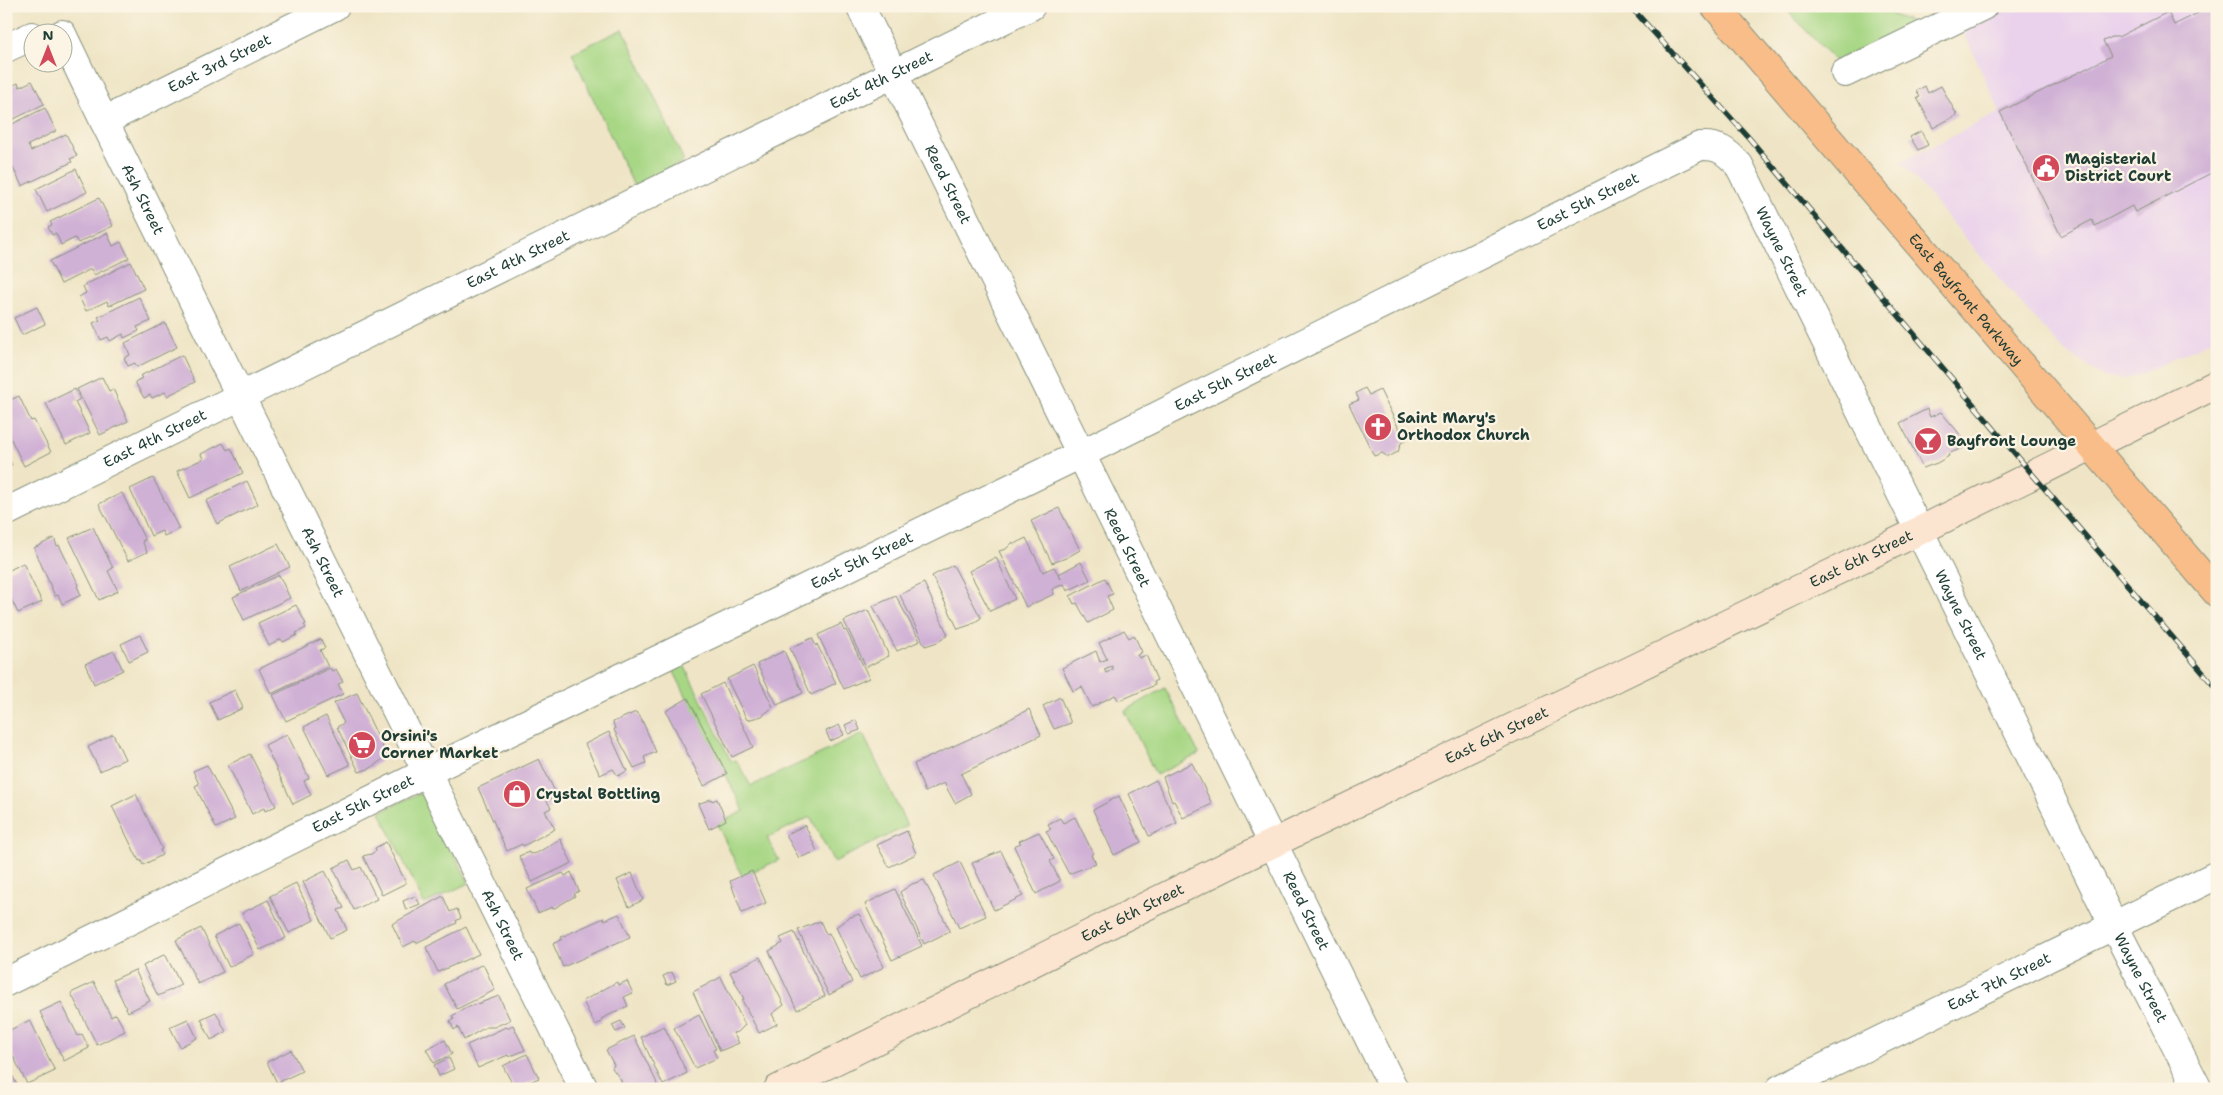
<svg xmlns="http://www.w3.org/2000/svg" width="2223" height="1095" viewBox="0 0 2223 1095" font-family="'Shantell Sans',sans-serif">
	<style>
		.built { fill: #ead1ec }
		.green { fill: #a7d785; stroke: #638a5c }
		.building { fill: #d0b1d6; fill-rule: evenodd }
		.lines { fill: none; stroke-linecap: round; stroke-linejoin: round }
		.street-casing { stroke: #87917d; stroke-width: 30 }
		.secondary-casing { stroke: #87917d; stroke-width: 30 }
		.highway-casing { stroke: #87917d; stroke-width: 30 }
		.street { stroke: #fff; stroke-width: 28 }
		.secondary { stroke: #fce5d0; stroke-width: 28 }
		.highway { stroke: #f8bd89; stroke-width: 28 }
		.rail-casing { stroke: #1f3d34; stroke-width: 5.5 }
		.rail { stroke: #fcf5e5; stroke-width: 4; stroke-dasharray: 11; stroke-linecap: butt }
		.labels { text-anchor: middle; stroke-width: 4.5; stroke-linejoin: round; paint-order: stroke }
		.street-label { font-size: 15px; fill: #1f3d34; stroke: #fcf5e5 }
		.poi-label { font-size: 15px; font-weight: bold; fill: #1f3d34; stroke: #fcf5e5; text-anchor: start }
	</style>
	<rect width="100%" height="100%" fill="#fcf5e5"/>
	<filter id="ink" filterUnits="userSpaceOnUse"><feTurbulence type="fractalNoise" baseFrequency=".02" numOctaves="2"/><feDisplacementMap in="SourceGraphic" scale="10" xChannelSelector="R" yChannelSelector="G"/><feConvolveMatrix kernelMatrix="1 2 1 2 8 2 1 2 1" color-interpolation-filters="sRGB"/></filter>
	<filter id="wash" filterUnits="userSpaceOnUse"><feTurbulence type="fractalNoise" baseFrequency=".0096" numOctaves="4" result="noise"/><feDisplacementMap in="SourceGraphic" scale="20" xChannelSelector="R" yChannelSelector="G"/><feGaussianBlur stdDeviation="1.12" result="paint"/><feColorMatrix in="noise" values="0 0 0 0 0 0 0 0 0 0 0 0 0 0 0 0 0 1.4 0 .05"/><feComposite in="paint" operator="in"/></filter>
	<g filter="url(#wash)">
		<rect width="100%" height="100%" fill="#efe5c6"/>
		<path class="built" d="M 2012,6 L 2217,6 L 2217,338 L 2139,375 L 2123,379 L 2104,377 L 2064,350 L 2024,307 L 1901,162 L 2000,112 L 1963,31 Z"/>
		<path class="green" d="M 1783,6 L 1889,6 L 1893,15 L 1910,21 L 1909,27 L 1835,61 Z
			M 623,29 L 684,161 L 634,186 L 572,53 Z
			M 684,665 L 731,761 L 736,760 L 751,786 L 863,734 L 907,826 L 834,862 L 810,817 L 767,838 L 779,860 L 742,876 L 717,824 L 744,811 L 673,670 Z
			M 1165,688 L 1199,754 L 1156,775 L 1125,711 Z
			M 418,794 L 424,795 L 469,883 L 424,904 L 380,812 Z"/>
		<g id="blocks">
			<path class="building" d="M 2212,6 L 2217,6 L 2217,170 L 2135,212 L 2132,206 L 2095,226 L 2092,220 L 2061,236 L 2000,112 L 2111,56 L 2103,41 L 2112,37 L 2118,37 L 2168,12 L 2174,25 Z
				M 32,81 L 44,104 L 6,123 L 6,89 L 18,83 L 20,87 Z
				M 1925,86 L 1928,93 L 1941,86 L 1957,115 L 1933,128 L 1917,98 L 1920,97 L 1916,91 Z
				M 45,108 L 56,131 L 28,145 L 31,151 L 66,134 L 77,156 L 70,159 L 72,162 L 22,186 L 6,154 L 6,127 Z
				M 1921,131 L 1928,145 L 1918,150 L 1910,137 Z
				M 76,169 L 87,192 L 47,212 L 36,189 Z
				M 99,198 L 113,226 L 78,243 L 75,238 L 61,245 L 56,233 L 52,235 L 48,227 L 52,225 L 50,222 Z
				M 107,233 L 113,246 L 121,242 L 129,258 L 94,275 L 91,269 L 61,284 L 50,261 Z
				M 131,262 L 144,289 L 109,306 L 107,301 L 86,311 L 79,297 L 86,293 L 83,286 Z
				M 139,297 L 151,321 L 137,327 L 139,331 L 124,338 L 123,334 L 110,341 L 108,337 L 101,340 L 93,323 L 100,320 L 98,317 Z
				M 37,307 L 45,324 L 22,335 L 14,318 Z
				M 165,323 L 177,347 L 137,367 L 135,363 L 128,366 L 124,358 L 130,355 L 125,343 Z
				M 182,355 L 195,382 L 167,396 L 165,392 L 152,398 L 150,395 L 144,398 L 135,382 L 142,378 L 140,376 Z
				M 102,377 L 109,391 L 113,389 L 128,421 L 100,435 L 77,389 Z
				M 1365,388 L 1369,395 L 1380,390 L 1405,441 L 1401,443 L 1398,452 L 1388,457 L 1382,453 L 1374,456 L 1349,404 L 1359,400 L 1356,393 Z
				M 75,389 L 80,399 L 75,402 L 90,433 L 66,445 L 46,403 Z
				M 19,396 L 31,421 L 34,420 L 51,452 L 24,466 L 6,429 L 6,402 Z
				M 1927,409 L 1930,417 L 1941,412 L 1969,445 L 1948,454 L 1949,456 L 1937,463 L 1923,468 L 1900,423 Z
				M 223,443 L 227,450 L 231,448 L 243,473 L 190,498 L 177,471 L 203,459 L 201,454 Z
				M 6,444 L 10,451 L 6,453 L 12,465 L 6,468 Z
				M 153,478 L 179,529 L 164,536 L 162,531 L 151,536 L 130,489 Z
				M 247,481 L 258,504 L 217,524 L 206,501 Z
				M 122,493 L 145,540 L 142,541 L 147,552 L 128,561 L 99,504 Z
				M 1059,508 L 1080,550 L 1066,558 L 1052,563 L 1031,521 Z
				M 93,527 L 113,568 L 108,571 L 118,591 L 99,600 L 69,538 Z
				M 54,538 L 57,546 L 59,545 L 79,585 L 77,586 L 81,595 L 62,604 L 58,595 L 55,596 L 34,548 Z
				M 1026,538 L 1043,572 L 1054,567 L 1061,579 L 1059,574 L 1081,562 L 1090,580 L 1067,591 L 1064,584 L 1052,589 L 1054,594 L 1026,607 L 999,551 L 1006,549 L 1013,542 L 1014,544 Z
				M 278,544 L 290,567 L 241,591 L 230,567 Z
				M 996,557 L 1015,599 L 990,611 L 969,571 Z
				M 23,563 L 42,602 L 18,613 L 6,589 L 6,572 Z
				M 953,565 L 981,618 L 970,625 L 958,629 L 932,576 Z
				M 279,575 L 290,598 L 244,620 L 233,597 Z
				M 1105,578 L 1113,594 L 1107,596 L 1113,610 L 1088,623 L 1077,603 L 1074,604 L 1070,596 Z
				M 924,583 L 948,635 L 938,642 L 925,646 L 900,595 Z
				M 896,596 L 920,641 L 897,651 L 873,606 Z
				M 296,605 L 306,624 L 304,625 L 306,628 L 296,633 L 297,635 L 283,642 L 281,639 L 269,646 L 258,623 Z
				M 868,610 L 889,656 L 866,667 L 844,621 Z
				M 6,613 L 11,624 L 6,626 Z
				M 841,624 L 844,631 L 846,630 L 869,678 L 844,689 L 818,635 Z
				M 1124,630 L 1129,638 L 1134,635 L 1142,652 L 1137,655 L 1139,658 L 1146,655 L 1157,680 L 1153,682 L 1155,685 L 1119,701 L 1115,695 L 1092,707 L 1082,687 L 1073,691 L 1062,668 L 1096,651 L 1100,662 L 1107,659 L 1099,643 ZM 1112,666 L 1112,670 L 1106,673 L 1104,669 Z
				M 140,635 L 148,652 L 129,661 L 121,644 Z
				M 812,638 L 816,646 L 817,644 L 836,683 L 811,695 L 790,648 Z
				M 321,639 L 325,648 L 320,650 L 328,667 L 271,694 L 259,669 Z
				M 114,651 L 123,670 L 94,684 L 85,664 Z
				M 784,651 L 803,693 L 777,705 L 757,664 Z
				M 753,666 L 773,707 L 762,716 L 747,720 L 727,679 Z
				M 330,668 L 332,671 L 336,669 L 343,682 L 338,684 L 343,694 L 286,721 L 273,695 Z
				M 723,683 L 753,747 L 732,757 L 701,694 Z
				M 235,690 L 243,708 L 218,720 L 209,702 Z
				M 357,693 L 387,756 L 371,768 L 359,772 L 337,727 L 344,723 L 334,703 Z
				M 1060,697 L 1071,723 L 1054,729 L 1043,706 Z
				M 688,698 L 727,774 L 704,786 L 666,711 Z
				M 1029,709 L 1041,735 L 961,774 L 971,794 L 955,803 L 944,783 L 925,792 L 914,764 L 991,729 Z
				M 636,712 L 641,718 L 656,752 L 644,757 L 646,763 L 634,768 L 614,730 L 615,729 L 613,722 Z
				M 326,716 L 350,765 L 328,775 L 304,727 Z
				M 856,720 L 860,730 L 849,734 L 845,725 Z
				M 839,725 L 844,735 L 830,741 L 826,731 Z
				M 609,732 L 627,771 L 618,776 L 613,769 L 600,775 L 585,744 Z
				M 113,734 L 125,759 L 100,771 L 88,747 Z
				M 287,734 L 309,778 L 304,781 L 311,795 L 293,804 L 265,745 Z
				M 250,754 L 276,806 L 265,811 L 264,808 L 252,814 L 228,765 Z
				M 539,759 L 557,796 L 547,801 L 551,808 L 545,811 L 555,829 L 523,846 L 522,844 L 507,851 L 478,788 Z
				M 1192,763 L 1212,804 L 1183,818 L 1174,801 L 1172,802 L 1163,777 Z
				M 207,765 L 235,819 L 216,828 L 195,786 L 199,784 L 193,771 Z
				M 1156,780 L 1177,823 L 1149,836 L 1129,794 Z
				M 136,794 L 162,849 L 160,850 L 162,855 L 143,865 L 141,860 L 139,861 L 112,806 Z
				M 1119,796 L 1141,842 L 1114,855 L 1093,810 Z
				M 711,799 L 712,801 L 717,799 L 726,820 L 709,829 L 698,804 Z
				M 1075,817 L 1093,853 L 1091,855 L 1096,863 L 1069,874 L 1046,831 L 1051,829 L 1048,824 L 1060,818 L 1063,823 Z
				M 805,825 L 817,851 L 799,858 L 786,835 Z
				M 907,831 L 916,854 L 889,867 L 877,845 Z
				M 1039,832 L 1054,859 L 1050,861 L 1060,881 L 1036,894 L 1014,846 L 1021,843 L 1019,841 Z
				M 560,839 L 572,863 L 532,882 L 519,856 L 529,852 L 530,854 L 537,853 Z
				M 386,842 L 406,883 L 382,895 L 363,856 L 371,854 L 376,851 L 375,848 Z
				M 1001,851 L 1023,896 L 994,910 L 972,863 Z
				M 349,860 L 354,870 L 361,867 L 377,899 L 354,910 L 333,868 Z
				M 960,862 L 986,916 L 959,928 L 934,875 Z
				M 325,871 L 344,908 L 338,910 L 347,930 L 330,938 L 303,882 Z
				M 752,871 L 766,903 L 742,913 L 730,881 Z
				M 571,872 L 579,891 L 574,894 L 575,896 L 553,909 L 552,907 L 538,913 L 527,889 L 563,873 L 565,876 Z
				M 632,873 L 643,900 L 629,907 L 617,880 Z
				M 924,880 L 950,931 L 924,944 L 900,892 L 912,884 Z
				M 296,883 L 314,920 L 289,933 L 270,896 Z
				M 895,889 L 922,946 L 892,960 L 865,904 Z
				M 415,896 L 420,904 L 406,910 L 403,901 Z
				M 443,896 L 450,912 L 457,909 L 461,918 L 456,921 L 457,923 L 416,943 L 415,941 L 403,947 L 392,924 Z
				M 268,900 L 286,938 L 260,950 L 242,913 Z
				M 619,914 L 630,937 L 563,967 L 553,944 L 562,939 L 561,937 L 604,918 L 605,920 Z
				M 859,914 L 884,967 L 860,979 L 836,927 L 848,918 Z
				M 820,921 L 826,934 L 829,933 L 852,982 L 829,995 L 798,930 Z
				M 239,923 L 254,954 L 229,967 L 214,936 Z
				M 466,927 L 479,954 L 438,972 L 426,947 Z
				M 201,928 L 223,972 L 198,984 L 176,940 Z
				M 794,932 L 825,996 L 797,1010 L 769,951 L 783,943 L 780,938 Z
				M 165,954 L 181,985 L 158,996 L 143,966 Z
				M 760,957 L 784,1005 L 772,1014 L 777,1024 L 759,1033 L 742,1000 L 744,999 L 730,972 Z
				M 483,964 L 495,990 L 457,1009 L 444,984 Z
				M 135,970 L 150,1001 L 128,1012 L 113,980 Z
				M 672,972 L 676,981 L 667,985 L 663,976 Z
				M 721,977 L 745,1025 L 738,1032 L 733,1033 L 739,1043 L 720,1051 L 693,992 Z
				M 627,981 L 633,993 L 624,997 L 628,1006 L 601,1019 L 602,1022 L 595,1025 L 583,1001 L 617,982 L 618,985 Z
				M 94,982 L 111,1017 L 116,1014 L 125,1031 L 97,1045 L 71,993 Z
				M 499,996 L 510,1020 L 494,1027 L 486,1027 L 464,1040 L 458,1027 L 454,1030 L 450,1021 L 454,1019 L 452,1016 L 466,1008 Z
				M 61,1002 L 78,1036 L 82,1034 L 89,1048 L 64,1061 L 40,1012 Z
				M 216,1012 L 226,1032 L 211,1040 L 201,1019 Z
				M 699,1015 L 716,1049 L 713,1050 L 717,1058 L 695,1068 L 674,1028 Z
				M 188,1019 L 197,1038 L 180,1047 L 170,1027 Z
				M 30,1020 L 55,1071 L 27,1084 L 6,1042 L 6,1032 Z
				M 621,1021 L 625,1028 L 616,1032 L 612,1025 Z
				M 513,1025 L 525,1050 L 509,1057 L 508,1055 L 478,1068 L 467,1045 L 506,1027 L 507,1028 Z
				M 664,1026 L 687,1073 L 663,1085 L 641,1037 Z
				M 634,1036 L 656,1081 L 658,1089 L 622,1089 L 621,1080 L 612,1068 L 614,1065 L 606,1050 Z
				M 445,1040 L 452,1054 L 434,1063 L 426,1049 Z
				M 291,1050 L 302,1071 L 277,1083 L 267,1062 Z
				M 527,1054 L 539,1078 L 515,1089 L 503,1066 Z
				M 449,1058 L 454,1069 L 439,1076 L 434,1065 Z
				M 6,1063 L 19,1089 L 6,1089 Z"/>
		</g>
	</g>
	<g filter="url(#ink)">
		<use href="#blocks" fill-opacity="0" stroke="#87917d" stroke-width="1"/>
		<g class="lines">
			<defs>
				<g id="street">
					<path id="s1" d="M 860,6 L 1394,1089"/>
					<path id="s2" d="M 62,34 L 104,121 L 584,1089"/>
					<path d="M 6,48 L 32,36"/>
					<path d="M 1845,73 L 1983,6"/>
					<path id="s3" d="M 104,121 L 335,6"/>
					<path id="s4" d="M 6,512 L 1031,6"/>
					<path id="s5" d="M 6,982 L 427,772 L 1081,454 L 1700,146 C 1719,145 1726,151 1739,165 L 2114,926 L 2198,1089"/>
					<path id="s6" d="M 1780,1089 L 2217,875"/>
				</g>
				<g id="secondary">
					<path id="s7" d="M 778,1089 L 1249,855 L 1919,531 L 2217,384"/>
				</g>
				<g id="highway">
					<path id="s8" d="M 1715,6 L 2217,593"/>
				</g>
			</defs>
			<use href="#street" class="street-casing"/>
			<use href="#secondary" class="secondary-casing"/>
			<use href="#highway" class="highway-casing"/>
			<use href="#street" class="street"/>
			<use href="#secondary" class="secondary"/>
			<use href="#highway" class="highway"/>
			<defs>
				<path id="rail" d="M 1630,6 L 1749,138 L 2033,475 L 2217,689"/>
			</defs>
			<use href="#rail" class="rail-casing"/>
			<use href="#rail" class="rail"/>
		</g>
	</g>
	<defs>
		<symbol id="civic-disc" viewBox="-11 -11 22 22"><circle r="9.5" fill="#d1495b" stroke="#fcf5e5"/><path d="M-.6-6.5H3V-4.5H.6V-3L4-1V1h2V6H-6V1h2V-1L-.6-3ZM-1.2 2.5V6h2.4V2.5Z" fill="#fff"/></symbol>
		<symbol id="church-disc" viewBox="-11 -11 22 22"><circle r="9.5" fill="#d1495b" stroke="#fcf5e5"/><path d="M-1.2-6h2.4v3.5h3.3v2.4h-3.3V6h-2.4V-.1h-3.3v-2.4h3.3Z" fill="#fff"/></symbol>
		<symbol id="bar-disc" viewBox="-11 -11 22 22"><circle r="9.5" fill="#d1495b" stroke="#fcf5e5"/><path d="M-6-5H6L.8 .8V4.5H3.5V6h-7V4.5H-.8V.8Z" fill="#fff"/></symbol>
		<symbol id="supermarket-disc" viewBox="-11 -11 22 22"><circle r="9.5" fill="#d1495b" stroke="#fcf5e5"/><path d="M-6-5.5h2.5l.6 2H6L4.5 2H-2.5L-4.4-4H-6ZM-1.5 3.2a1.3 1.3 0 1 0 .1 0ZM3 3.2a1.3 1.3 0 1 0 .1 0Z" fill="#fff"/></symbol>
		<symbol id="shop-disc" viewBox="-11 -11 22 22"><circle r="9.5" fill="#d1495b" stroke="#fcf5e5"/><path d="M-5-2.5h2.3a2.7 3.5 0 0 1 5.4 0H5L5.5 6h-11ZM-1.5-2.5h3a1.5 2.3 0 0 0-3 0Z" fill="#fff"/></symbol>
	</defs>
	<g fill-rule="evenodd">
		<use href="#civic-disc" x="2030" y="152" width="32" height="32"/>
		<use href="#church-disc" x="1362" y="411" width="32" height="32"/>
		<use href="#bar-disc" x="1912" y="425" width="32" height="32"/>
		<use href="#supermarket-disc" x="346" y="729" width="32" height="32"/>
		<use href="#shop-disc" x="501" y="778" width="32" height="32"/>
	</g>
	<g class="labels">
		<g class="street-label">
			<text dy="5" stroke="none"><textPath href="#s3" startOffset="129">East 3rd Street</textPath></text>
			<text dy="5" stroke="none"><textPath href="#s4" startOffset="976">East 4th Street</textPath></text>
			<text dy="5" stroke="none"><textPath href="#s1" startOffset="199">Reed Street</textPath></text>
			<text dy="5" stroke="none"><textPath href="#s2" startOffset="184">Ash Street</textPath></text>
			<text dy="5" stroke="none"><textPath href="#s5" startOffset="1764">East 5th Street</textPath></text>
			<text dy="5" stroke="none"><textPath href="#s5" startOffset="2031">Wayne Street</textPath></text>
			<text dy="5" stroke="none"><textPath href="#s4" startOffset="571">East 4th Street</textPath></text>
			<text dy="5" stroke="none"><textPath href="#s8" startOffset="386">East Bayfront Parkway</textPath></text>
			<text dy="5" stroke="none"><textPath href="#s5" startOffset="1359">East 5th Street</textPath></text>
			<text dy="5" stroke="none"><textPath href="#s4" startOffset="166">East 4th Street</textPath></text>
			<text dy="5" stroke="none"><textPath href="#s1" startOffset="604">Reed Street</textPath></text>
			<text dy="5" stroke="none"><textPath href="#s7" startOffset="1206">East 6th Street</textPath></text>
			<text dy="5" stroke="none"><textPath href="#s5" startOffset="954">East 5th Street</textPath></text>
			<text dy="5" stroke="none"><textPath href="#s2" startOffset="589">Ash Street</textPath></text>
			<text dy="5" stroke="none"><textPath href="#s5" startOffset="2436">Wayne Street</textPath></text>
			<text dy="5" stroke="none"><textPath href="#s7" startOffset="801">East 6th Street</textPath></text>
			<text dy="5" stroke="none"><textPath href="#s5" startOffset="399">East 5th Street</textPath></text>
			<text dy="5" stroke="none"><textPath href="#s1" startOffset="1009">Reed Street</textPath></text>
			<text dy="5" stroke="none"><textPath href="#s7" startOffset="396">East 6th Street</textPath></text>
			<text dy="5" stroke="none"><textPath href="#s2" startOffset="994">Ash Street</textPath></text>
			<text dy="5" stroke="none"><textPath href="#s5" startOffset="2841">Wayne Street</textPath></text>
			<text dy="5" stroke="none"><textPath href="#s6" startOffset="244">East 7th Street</textPath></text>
		</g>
		<g class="poi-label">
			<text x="2065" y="164">Magisterial<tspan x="2065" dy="17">District Court</tspan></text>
			<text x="1397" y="423">Saint Mary's<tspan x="1397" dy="17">Orthodox Church</tspan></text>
			<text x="1947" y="446">Bayfront Lounge</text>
			<text x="381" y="741">Orsini's<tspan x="381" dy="17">Corner Market</tspan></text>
			<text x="536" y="799">Crystal Bottling</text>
		</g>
	</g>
	<rect width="2223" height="1095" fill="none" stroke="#fcf5e5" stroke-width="25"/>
	<g transform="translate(48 48)"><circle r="24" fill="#fcf5e5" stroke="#a4ab9e"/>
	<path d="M0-4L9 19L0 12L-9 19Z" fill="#d1495b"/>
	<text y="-8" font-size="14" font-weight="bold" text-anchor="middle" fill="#1f3d34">N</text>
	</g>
</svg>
